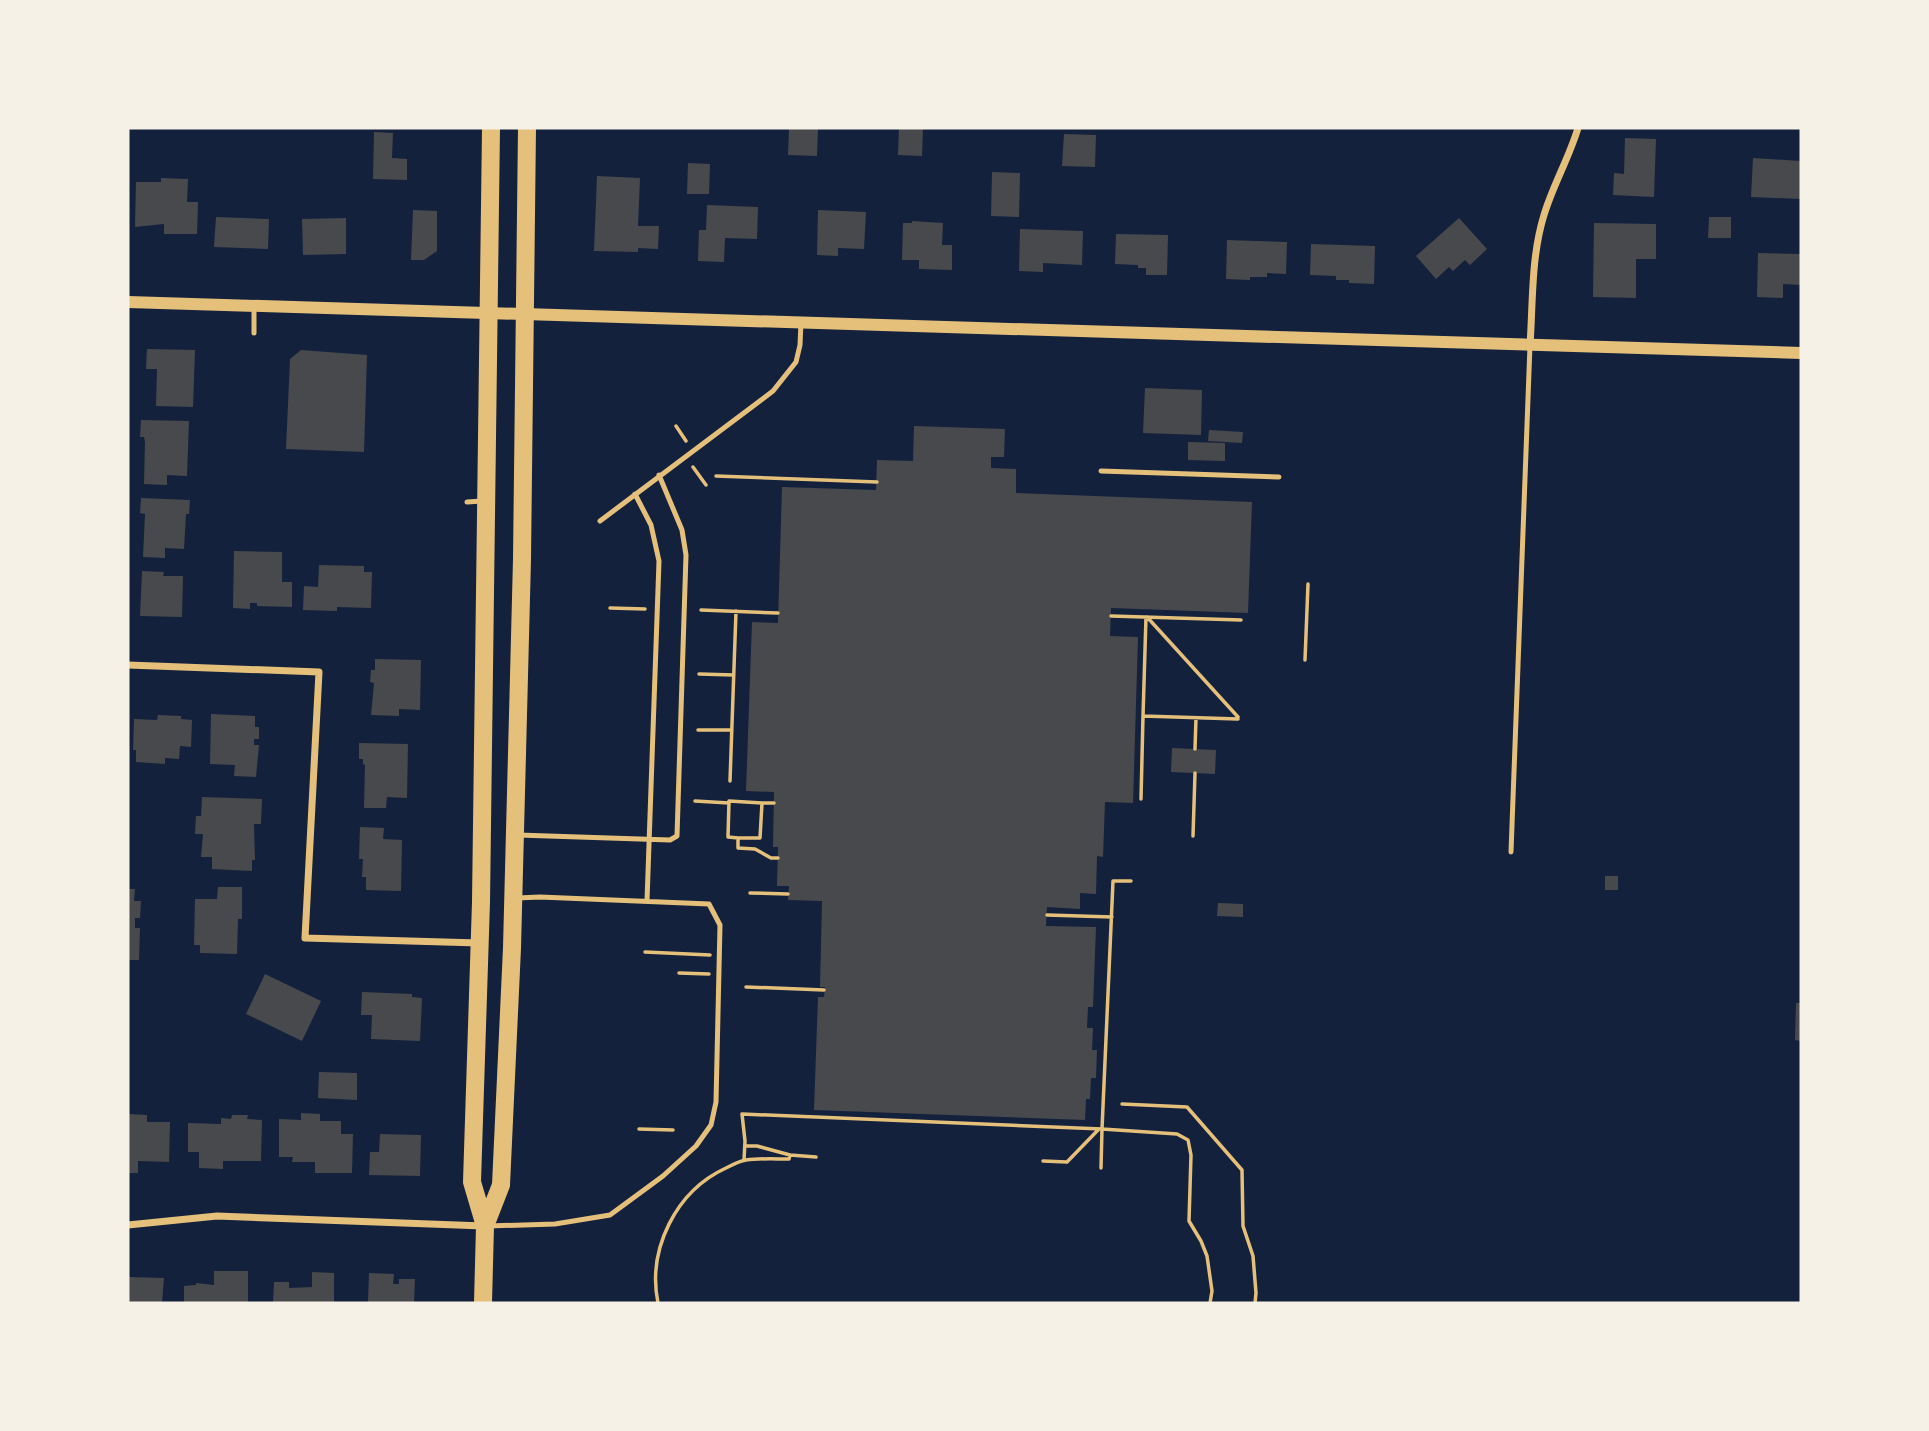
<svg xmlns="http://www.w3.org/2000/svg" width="1929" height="1431" viewBox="0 0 1929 1431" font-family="Cabin,sans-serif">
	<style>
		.building { fill: #48494c }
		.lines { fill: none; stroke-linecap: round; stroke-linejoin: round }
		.path { stroke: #e5c07b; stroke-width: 3.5 }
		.service { stroke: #e5c07b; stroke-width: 5 }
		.minor { stroke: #e5c07b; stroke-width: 7 }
		.tertiary { stroke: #e5c07b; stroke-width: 12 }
		.primary { stroke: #e5c07b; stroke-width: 18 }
	</style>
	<rect width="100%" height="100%" fill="#14213d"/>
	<path class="building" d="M 789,128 L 818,128 L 817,156 L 788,155 Z
		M 899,128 L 923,128 L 922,156 L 898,155 Z
		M 374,132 L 393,133 L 392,158 L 407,159 L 407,180 L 373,179 Z
		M 1064,134 L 1096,135 L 1095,167 L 1062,166 Z
		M 1625,138 L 1656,139 L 1654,197 L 1613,195 L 1614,173 L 1624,174 Z
		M 1753,158 L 1801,161 L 1801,199 L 1751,197 Z
		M 688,163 L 710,164 L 709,194 L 687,194 Z
		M 992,172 L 1020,173 L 1019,217 L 991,216 Z
		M 597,176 L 640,178 L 638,226 L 659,226 L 658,249 L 638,248 L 638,252 L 594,251 Z
		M 161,178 L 188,179 L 187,202 L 198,202 L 197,234 L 164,234 L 164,224 L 135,227 L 136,182 L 161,182 Z
		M 707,205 L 758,207 L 757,239 L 725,238 L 724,262 L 698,261 L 699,230 L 706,230 Z
		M 413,210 L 437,211 L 437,251 L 424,260 L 411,260 Z
		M 818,210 L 866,212 L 864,249 L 838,248 L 838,256 L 817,255 Z
		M 216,217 L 269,219 L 268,249 L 214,247 Z
		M 1709,217 L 1731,217 L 1731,238 L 1708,238 Z
		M 346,218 L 346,254 L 303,255 L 302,219 Z
		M 1459,218 L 1487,249 L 1470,265 L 1465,260 L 1453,271 L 1449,267 L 1436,279 L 1416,256 Z
		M 912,221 L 943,223 L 942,245 L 952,245 L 952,270 L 919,269 L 919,260 L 902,260 L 903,223 L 912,223 Z
		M 1594,223 L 1656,224 L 1656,259 L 1636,259 L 1636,298 L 1593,297 Z
		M 1020,229 L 1083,231 L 1082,265 L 1043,263 L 1043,272 L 1019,271 Z
		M 1116,234 L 1168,235 L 1167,275 L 1146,275 L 1146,268 L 1138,268 L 1138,265 L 1115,264 Z
		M 1227,240 L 1287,242 L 1286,274 L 1267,273 L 1267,277 L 1250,277 L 1250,280 L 1226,279 Z
		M 1311,244 L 1375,246 L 1374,284 L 1349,283 L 1349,280 L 1336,280 L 1336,276 L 1310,275 Z
		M 1758,253 L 1801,254 L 1801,285 L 1783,284 L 1783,298 L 1757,297 Z
		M 147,349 L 195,350 L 193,407 L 156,406 L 157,369 L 146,369 Z
		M 301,350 L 367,355 L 364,452 L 286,449 L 290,359 Z
		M 1145,388 L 1202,390 L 1201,435 L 1143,433 Z
		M 141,420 L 189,421 L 187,476 L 167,475 L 167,485 L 144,484 L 145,442 L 144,437 L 140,437 Z
		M 914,426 L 1005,429 L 1004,457 L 991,457 L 991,468 L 1016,469 L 1016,493 L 1252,502 L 1248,613 L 1111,608 L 1110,636 L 1138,637 L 1133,803 L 1105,802 L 1103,857 L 1097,856 L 1096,894 L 1080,893 L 1080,909 L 1047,907 L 1046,926 L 1096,927 L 1093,1007 L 1088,1007 L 1087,1028 L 1093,1028 L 1092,1050 L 1097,1050 L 1096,1078 L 1091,1078 L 1090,1099 L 1086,1099 L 1085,1120 L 814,1110 L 818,997 L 824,997 L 825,987 L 820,987 L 822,901 L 788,900 L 789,886 L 777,886 L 778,847 L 773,847 L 774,792 L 746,791 L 752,622 L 778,623 L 782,487 L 876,490 L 877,460 L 913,461 Z
		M 1209,430 L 1243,432 L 1242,443 L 1208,441 Z
		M 1188,442 L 1225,443 L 1225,461 L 1188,460 Z
		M 141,498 L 190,500 L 189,514 L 186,514 L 184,549 L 165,548 L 165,558 L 143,557 L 145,514 L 140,513 Z
		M 234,551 L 282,552 L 282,582 L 292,582 L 292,607 L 257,606 L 257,603 L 250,603 L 250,609 L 233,608 Z
		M 319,565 L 364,566 L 364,572 L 372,572 L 371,608 L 337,607 L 337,611 L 303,610 L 304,586 L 318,587 Z
		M 142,571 L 164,572 L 163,576 L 183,576 L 182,617 L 140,616 Z
		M 375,659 L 421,660 L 420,710 L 399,709 L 399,716 L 371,715 L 374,683 L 370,682 L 371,670 L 375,670 Z
		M 211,714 L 255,716 L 255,727 L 259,727 L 259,739 L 254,739 L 254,745 L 259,745 L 256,777 L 234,776 L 235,765 L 210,764 Z
		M 158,715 L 181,716 L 181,719 L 192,720 L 191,747 L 180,746 L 179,759 L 165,758 L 165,764 L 136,762 L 136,750 L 133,750 L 134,719 L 157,720 Z
		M 359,743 L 408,744 L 407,798 L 387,797 L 386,808 L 364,808 L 365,765 L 363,764 L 363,759 L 359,759 Z
		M 1172,748 L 1216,750 L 1215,774 L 1171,772 Z
		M 202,797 L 262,799 L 261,824 L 254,824 L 255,860 L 252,860 L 252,871 L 212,869 L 212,857 L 201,857 L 203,834 L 195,834 L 196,816 L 201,816 Z
		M 360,827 L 384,828 L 383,839 L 402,840 L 401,891 L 366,890 L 366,877 L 362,877 L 363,859 L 359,859 Z
		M 1605,876 L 1618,876 L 1618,890 L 1605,890 Z
		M 218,887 L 242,887 L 242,919 L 238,919 L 237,954 L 200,953 L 200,945 L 194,945 L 195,899 L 217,899 Z
		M 128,889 L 135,889 L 134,901 L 141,901 L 140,918 L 135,918 L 135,928 L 140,928 L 139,960 L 128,960 Z
		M 1218,903 L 1243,904 L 1243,917 L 1217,916 Z
		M 265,974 L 321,1001 L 302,1041 L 246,1014 Z
		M 362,992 L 412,994 L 412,997 L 422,998 L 420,1041 L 371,1039 L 372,1015 L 361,1015 Z
		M 1796,1003 L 1801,1003 L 1801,1041 L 1795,1040 Z
		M 319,1072 L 357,1073 L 357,1100 L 318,1098 Z
		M 301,1113 L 320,1114 L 320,1121 L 341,1121 L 341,1134 L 353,1134 L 352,1173 L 315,1173 L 315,1162 L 292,1162 L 293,1157 L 279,1157 L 279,1119 L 301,1120 Z
		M 128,1114 L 147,1115 L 147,1122 L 170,1122 L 169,1162 L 138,1161 L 138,1173 L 128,1173 Z
		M 232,1115 L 248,1115 L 247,1119 L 262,1120 L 261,1161 L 223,1161 L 223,1169 L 199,1168 L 199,1152 L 188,1152 L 188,1123 L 221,1124 L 221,1118 L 231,1119 Z
		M 380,1134 L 421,1135 L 420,1176 L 369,1175 L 370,1152 L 379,1152 Z
		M 214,1271 L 248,1271 L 248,1303 L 184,1303 L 184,1286 L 196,1285 L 196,1283 L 214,1285 Z
		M 312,1272 L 334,1273 L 334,1303 L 273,1303 L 274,1282 L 289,1282 L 289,1288 L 312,1287 Z
		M 369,1273 L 394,1274 L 393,1284 L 399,1284 L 399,1279 L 415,1279 L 414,1303 L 368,1303 Z
		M 128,1277 L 164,1278 L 162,1303 L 128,1303 Z"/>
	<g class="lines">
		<path class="path" d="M 676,426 L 686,441
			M 693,467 L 706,485
			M 716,476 L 877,482
			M 610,608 L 645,609
			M 701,610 L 778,613
			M 1111,616 L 1241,620
			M 1146,617 L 1143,716 L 1238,719
			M 1147,617 L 1238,717
			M 1305,660 L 1308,584
			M 699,674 L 734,675
			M 698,730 L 732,730
			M 1195,749 L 1196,718
			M 730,781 L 736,611
			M 1141,799 L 1143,716
			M 695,801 L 729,803
			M 762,803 L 774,803
			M 1193,836 L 1195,773
			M 738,838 L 728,837 L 729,801 L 762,803 L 760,838 L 738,838 L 738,848 L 755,849 L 771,858 L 778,858
			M 1131,881 L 1113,881 L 1102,1129 L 1177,1134 L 1188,1140 L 1191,1155 L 1189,1221 L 1201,1241 L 1207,1256 L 1212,1291 L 1210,1303
			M 750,893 L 788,894
			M 1047,915 L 1112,917
			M 645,952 L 710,955
			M 679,973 L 709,974
			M 746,987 L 824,990
			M 1122,1104 L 1187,1107 L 1242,1170 L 1243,1226 L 1253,1256 L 1256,1293 L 1255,1303
			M 639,1129 L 673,1130
			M 790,1155 L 816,1157
			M 744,1160 L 745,1141 L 742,1114 L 1102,1129 L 1101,1168
			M 1043,1161 L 1067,1162 L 1099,1129
			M 658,1303 C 647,1249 676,1191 726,1168 C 732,1165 739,1161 746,1160 C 760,1158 775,1159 789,1159 L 790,1155 L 757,1146 L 746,1146"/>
		<path class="service" d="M 254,333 L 254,306
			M 1101,471 L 1279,477
			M 635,494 L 651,525 L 659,561 L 647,901
			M 467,502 L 482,501
			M 600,521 L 773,391 L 796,362 L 800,345 L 801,322
			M 518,835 L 670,840 L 677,836 L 686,555 L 682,530 L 659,475
			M 1511,852 L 1530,345
			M 488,1226 L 555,1224 L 610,1215 L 663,1176 L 696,1146 L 711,1125 L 716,1102 L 720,925 L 709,904 L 540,897 L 517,898"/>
		<path class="minor" d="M 1530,345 C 1533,302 1531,257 1544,215 C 1553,185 1569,158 1578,128
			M 128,665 L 319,672 L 305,938 L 479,943
			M 128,1225 L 217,1216 L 484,1226"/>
		<path class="tertiary" d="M 128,302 L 1801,353"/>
		<path class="primary" d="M 485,1226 L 501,1185 L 512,948 L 522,559 L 527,128
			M 483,1303 L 485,1226 L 472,1182 L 481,902 L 491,128"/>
	</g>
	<rect width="1929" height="1431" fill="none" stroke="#f6f1e7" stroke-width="259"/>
</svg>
